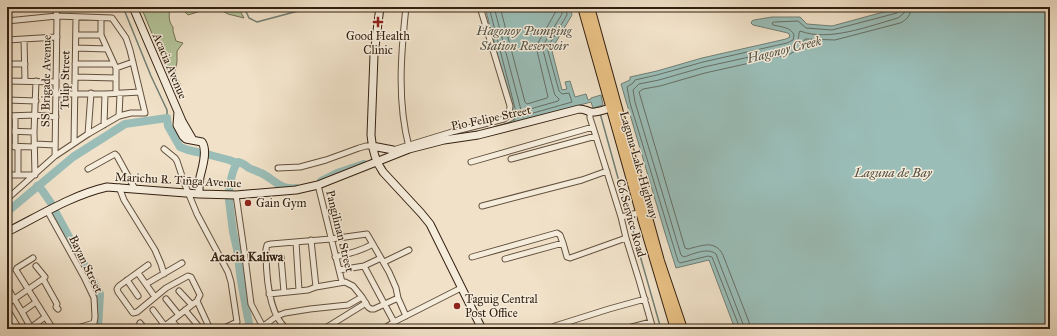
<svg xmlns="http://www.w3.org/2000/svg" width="1057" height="336" viewBox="0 0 1057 336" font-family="'IM FELL Great Primer',serif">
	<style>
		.green { fill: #b4c49a; stroke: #747255 }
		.water { fill: #9abdb7; stroke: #717e74 }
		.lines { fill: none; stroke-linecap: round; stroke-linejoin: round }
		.shore { stroke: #666e64; stroke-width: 1 }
		.stream { stroke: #717e74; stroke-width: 1.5 }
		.river { stroke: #9abdb7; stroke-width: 8 }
		.street-casing { stroke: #62503e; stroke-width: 7 }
		.secondary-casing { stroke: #332010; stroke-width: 9 }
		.primary-casing { stroke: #332010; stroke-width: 10 }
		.street { stroke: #f5ecdb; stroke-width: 5 }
		.secondary { stroke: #f5ecdb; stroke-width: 7 }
		.primary { stroke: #e8c084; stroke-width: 8 }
		.poi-dot { fill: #8f2418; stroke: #f5ecdb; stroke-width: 1.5 }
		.labels { text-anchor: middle; stroke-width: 3; stroke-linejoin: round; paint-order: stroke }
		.poi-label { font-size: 12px; fill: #332010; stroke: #f5ecdb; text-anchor: start }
		.street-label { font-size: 12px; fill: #332010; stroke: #f5ecdb }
		.water-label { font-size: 13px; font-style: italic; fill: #524f42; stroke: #f5ecdb }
		.neighbourhood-label { font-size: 13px; font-weight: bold; fill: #332010; stroke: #f5ecdb }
	</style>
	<rect width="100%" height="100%" fill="#f0e1c8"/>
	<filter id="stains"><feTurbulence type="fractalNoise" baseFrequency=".005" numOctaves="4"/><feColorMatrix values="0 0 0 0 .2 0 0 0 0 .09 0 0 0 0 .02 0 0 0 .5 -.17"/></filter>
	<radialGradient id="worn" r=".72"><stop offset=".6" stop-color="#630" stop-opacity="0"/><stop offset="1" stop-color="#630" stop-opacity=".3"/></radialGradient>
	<path class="green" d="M 141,7 L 170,7 C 169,13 168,22 173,27 L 173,31 L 176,41 L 183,43 L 177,51 L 177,62 L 175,71 L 178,80 L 181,85 L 176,91 Z
		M 179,7 L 238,7 L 244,18 L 228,14 L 219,9 L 207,9 L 188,15 L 182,9 Z"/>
	<path class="water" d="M 485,7 L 570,7 L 572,15 L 553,47 L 552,51 L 562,90 L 567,89 L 565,82 L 570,81 L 575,97 L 586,94 L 588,100 L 591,99 L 591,98 L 601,95 L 603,105 L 593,108 L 591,102 L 514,123 L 514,121 L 512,112 Z
		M 902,7 L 1050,7 L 1050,329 L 735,329 L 709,260 L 676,268 L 665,233 L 621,84 L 630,80 L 630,77 L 657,71 L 702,58 L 786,39 L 790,37 L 789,34 L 788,33 L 753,25 L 751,23 L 752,21 L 754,20 L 772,17 L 800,17 L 807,24 L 832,26 Z"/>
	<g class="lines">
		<path class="shore" d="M 489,7 L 517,116 L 519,117 L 572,102 L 569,93 L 562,94 L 559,91 L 548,51 L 549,45 L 567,15 L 566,7
			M 494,7 L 521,110 L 523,111 L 558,101 L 559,100 L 559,99 L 555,95 L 554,92 L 543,50 L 545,42 L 562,14 L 561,7
			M 500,7 L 525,102 L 527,104 L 547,98 L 548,97 L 538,55 L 537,49 L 539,41 L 555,13 L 555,7
			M 739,329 L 739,326 L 712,257 L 708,256 L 680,263 L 678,261 L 630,103 L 627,87 L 633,83 L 635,80 L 657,75 L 703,62 L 787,43 L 793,40 L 794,35 C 791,27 781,27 773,25 L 772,23 L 774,22 L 798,21 L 806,28 L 832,30 L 897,13 L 899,11 L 900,7
			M 744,329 L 743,324 L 716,254 C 708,247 693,254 684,257 L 681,255 L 635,102 L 633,90 L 639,84 L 659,80 L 704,67 L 790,48 C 796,44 799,40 799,33 L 800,31 C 829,42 869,26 898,18 L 904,13 L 905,7
			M 750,329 L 749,322 L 723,255 C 715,239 701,246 688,249 L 685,248 L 639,92 L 643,89 L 660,86 L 705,73 L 790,54 L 800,48 L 805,39 L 835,40 L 900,23 C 907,20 911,15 911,7"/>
		<path class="stream" d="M 123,7 L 151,76 L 167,110 L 167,118
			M 244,7 L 249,18 L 257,22 L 313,7
			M 600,113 L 628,214
			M 491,128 C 499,126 509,124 515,119
			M 629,217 L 661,329"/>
		<path class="river" d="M 321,181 L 337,173 L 364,164
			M 37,186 L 42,190 L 53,206
			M 229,191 C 231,181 231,172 237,163
			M 229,200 L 233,232 L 237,249 L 241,281 L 250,329
			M 55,211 L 100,294 L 98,329
			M 7,212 L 73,157 L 125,124 L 167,118 L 168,126 L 180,147 L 188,150 L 210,155 L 229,160 L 237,163 L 238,162 C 243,163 245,165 249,168 C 253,170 257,171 261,173 C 274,179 280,190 296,188"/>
		<defs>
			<path id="street" d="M 55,7 L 57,16 L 55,156
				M 406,7 C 401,53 397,102 409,147
				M 101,18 L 101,35 L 116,68 L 116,93
				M 7,21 L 57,16 L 112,18 L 126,38 L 130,50 L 145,113 L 131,113 L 119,116 L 88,134 L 55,156 L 7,199
				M 76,35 L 101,35
				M 24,39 L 25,81
				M 7,40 L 57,37
				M 7,40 L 8,64
				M 76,48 L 107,49
				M 7,64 L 25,64
				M 75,64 L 114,64
				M 116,68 L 133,62
				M 75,77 L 116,78
				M 7,81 L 56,82
				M 56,94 L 105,94 L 140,92
				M 7,100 L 36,101
				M 590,112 L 590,118 L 593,127 L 621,217 L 626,238 L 639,280 L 653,329
				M 7,116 L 35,115 L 56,117
				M 119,116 L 120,94
				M 104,125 L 105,94
				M 7,131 L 34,132
				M 88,134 L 91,93
				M 74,143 L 76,17
				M 35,144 L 55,145
				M 7,146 L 34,147
				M 15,147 L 15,116
				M 164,149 L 175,158 L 177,161 L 185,185 L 197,214 L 228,272 L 231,282 L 237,322 L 222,329
				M 393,150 L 452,132 L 504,119 L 509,115 L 510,106 L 480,7
				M 511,159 L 596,136
				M 471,162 L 593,127
				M 278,168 L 300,167 L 326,160 L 359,148 L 366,146 L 372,146
				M 88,169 L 115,154 L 117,156 L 135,189
				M 7,175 L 35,175 L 34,132 L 36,81
				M 18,175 L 18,147
				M 318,185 L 342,282
				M 119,187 L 124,200 L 155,250 L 161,264 L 164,274
				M 236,195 L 245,257 L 251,304 L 264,329
				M 482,206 L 582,180 L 607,171
				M 48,212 L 84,277 L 94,298 L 95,317 L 93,329
				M 621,217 L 642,212
				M 311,240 L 316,287
				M 296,242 L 299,290
				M 281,257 L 284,292
				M 335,257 C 349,254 361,251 373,244
				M 472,257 L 557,233 L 560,235 L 563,243
				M 33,258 L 17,268 L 16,270 L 53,329
				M 505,259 L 563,243 L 567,257 L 570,258 L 626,238
				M 384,262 L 409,250
				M 148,265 L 119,286 L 117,289 L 118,292 L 133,313 L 137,312 L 166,288 L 188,276 L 191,277 L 200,295 L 197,301 L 161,329
				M 364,266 L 394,322
				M 339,270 L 364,266 L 381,258
				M 138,273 L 155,297
				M 43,279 L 57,304 L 56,307 L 58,309
				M 127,280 L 138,296
				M 146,284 L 182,263
				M 7,287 L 22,312 L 36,302
				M 179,291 L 192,305
				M 269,294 L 308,290 L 316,287 L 345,282 L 353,286 L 362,297 L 368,307 L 371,309 L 374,309 L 398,298
				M 166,299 L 179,315
				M 197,301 L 210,329
				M 7,304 L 43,279 L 45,277 L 36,266
				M 7,309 L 19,329
				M 153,310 L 165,326
				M 185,310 L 200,328
				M 22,312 L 31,328
				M 172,321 L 179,329
				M 140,323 L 145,329
				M 555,326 L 609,309 L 645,299
				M 262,327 L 277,316 L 285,313 L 310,309 L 348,305 L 362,297
				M 385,328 L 394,322 L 461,288
				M 29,329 L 45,317
				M 74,329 L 94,323
				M 287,329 C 268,315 266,271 266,249 L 267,245 L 271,244 L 331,239 L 367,234 L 389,272 L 396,288 L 398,298 L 406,316
				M 324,329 L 366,303
				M 624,329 L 651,322"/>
			<path id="secondary" d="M 133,7 L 182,121 L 193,140
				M 380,7 L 374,55 L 371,135 C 372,148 375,161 383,172 L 421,213 L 430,224 L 482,329
				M 178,112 L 177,125 L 183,136 L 186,139 L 202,142 C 208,151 202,168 200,177 C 199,183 199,188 199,194
				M 372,146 L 393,150
				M 7,232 C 39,216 72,195 107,187 L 199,194 L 236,195 L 296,190 L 318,185 L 409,149 L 444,140 L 478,135 L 579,109 C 585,109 586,111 591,112 C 597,113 605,109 611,108"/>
			<path id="primary" d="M 582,7 L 640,212 L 675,329
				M 590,7 L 660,261 L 683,329"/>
		</defs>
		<use href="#street" class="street-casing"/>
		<use href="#secondary" class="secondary-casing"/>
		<use href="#primary" class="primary-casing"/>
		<use href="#street" class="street"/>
		<use href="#secondary" class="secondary"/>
		<use href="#primary" class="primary"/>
	</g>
	<g class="poi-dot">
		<path d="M376 16h4v4h4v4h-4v4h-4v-4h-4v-4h4z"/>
		<circle cx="248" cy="203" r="4"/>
		<circle cx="457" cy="306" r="4"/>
	</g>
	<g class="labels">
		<g class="poi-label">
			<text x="378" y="40" text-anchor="middle">Good Health<tspan x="378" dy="14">Clinic</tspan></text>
			<text x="256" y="207">Gain Gym</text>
			<text x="465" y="303">Taguig Central<tspan x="465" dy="14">Post Office</tspan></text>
		</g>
		<g class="street-label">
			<text transform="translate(170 66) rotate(67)" y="4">Acacia Avenue</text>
			<text transform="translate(65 80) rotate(-89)" y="4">Tulip Street</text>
			<text transform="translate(46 81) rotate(-89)" y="4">SS Brigade Avenue</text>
			<text transform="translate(491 118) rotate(-12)" y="4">Pio Felipe Street</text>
			<text transform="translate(639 165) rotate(74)" y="4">Laguna Lake Highway</text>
			<text transform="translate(178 180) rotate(3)" y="4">Marichu R. Tiñga Avenue</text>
			<text transform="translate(631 218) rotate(74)" y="4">C6 Service Road</text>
			<text transform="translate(340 231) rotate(76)" y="4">Pangilinan Street</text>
			<text transform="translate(86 264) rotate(64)" y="4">Bayan Street</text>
		</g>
		<g class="water-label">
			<text x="524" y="35">Hagonoy Pumping<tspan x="524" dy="15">Station Reservoir</tspan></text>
			<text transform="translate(784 49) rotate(-14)" y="5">Hagonoy Creek</text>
			<text x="893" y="177">Laguna de Bay</text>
		</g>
		<g class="neighbourhood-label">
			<text x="247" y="261">Acacia Kaliwa</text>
		</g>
	</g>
	<rect width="1057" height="336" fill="none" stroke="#f0e1c8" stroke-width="24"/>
	<rect x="8" y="8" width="1041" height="320" fill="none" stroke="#332010" stroke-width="2"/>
	<rect x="12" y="12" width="1033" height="312" fill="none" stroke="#332010"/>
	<rect width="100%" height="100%" filter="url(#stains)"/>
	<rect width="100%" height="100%" fill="url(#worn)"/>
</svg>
